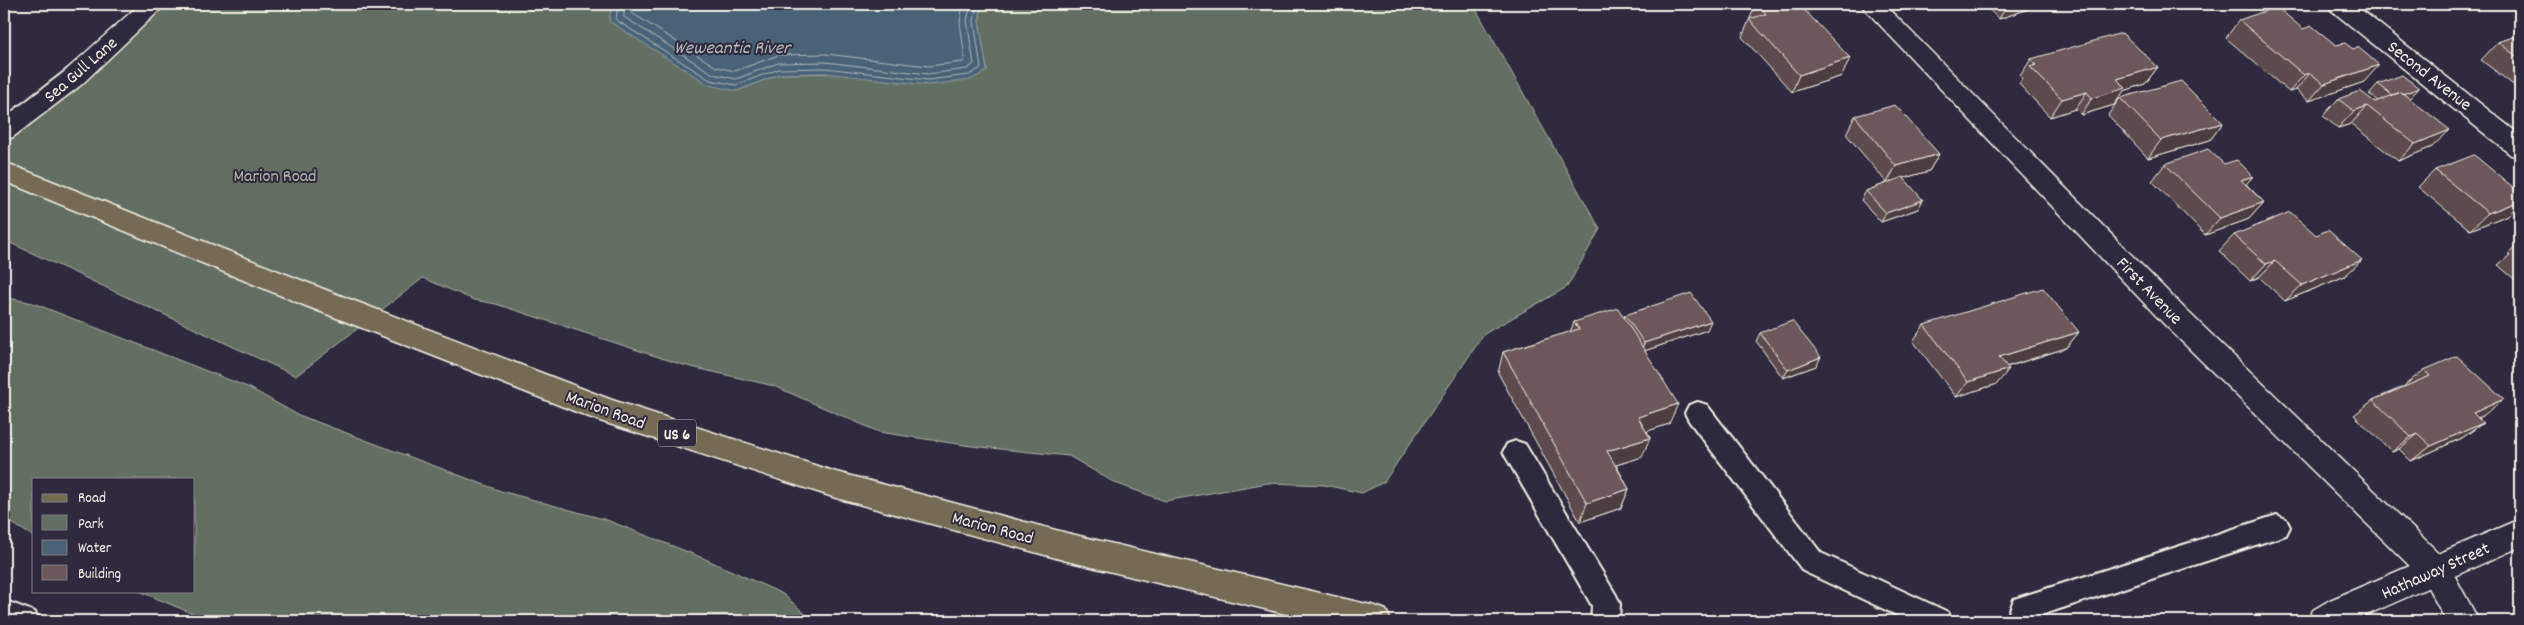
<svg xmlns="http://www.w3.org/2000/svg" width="2524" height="625" viewBox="0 0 2524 625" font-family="Dekko,sans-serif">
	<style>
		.green { fill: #636e62; stroke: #acb0a5 }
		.water { fill: #4a6274; stroke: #8e9ba2 }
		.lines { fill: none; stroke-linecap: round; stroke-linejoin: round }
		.shore { stroke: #b0b8ba; stroke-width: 1 }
		.lane-casing { stroke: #f4f1e8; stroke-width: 4 }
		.street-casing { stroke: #f4f1e8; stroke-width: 3 }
		.secondary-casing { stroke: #f4f1e8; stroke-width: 3 }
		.primary-casing { stroke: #f4f1e8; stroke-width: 3 }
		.lane { fill: #2f2a3d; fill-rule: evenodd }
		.street { fill: #2f2a3d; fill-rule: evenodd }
		.secondary { fill: #2f2a3d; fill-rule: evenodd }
		.primary { fill: #746b55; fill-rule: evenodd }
		.wall { fill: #5d4c4d; stroke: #f4f1e8 }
		.shaded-wall { fill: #4c3e3f; stroke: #f4f1e8 }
		.building { fill: #6c585a; stroke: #f4f1e8 }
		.labels { text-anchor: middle; stroke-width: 4; stroke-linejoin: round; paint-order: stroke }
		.shield { fill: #2f2a3d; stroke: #b9b5b5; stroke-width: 1 }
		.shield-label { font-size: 16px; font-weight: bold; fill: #f4f1e8 }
		.street-label { font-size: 18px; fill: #f4f1e8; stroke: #2f2a3d }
		.park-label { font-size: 18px; fill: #b3b6ac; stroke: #2f2a3d }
		.water-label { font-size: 19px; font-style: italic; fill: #b0b8ba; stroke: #2f2a3d }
	</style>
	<rect width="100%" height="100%" fill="#2f2a3d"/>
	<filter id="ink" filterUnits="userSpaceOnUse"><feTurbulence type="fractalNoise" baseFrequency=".02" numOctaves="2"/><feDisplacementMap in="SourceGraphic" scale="10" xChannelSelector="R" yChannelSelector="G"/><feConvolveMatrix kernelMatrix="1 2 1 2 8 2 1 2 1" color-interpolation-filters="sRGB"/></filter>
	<g filter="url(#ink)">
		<path class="green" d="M 150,4 L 612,4 L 737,91 L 779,74 L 987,71 L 979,21 L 982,4 L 1473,4 L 1600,229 L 1567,287 L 1484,334 L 1384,482 L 1362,493 L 1324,485 L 1268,483 L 1165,501 L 1115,483 L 1069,456 L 971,446 L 879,432 L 774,386 L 683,365 L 496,304 L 474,300 L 423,278 L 296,376 L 4,240 L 4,116 Z
			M 4,297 L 33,303 L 250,388 L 296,414 L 501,491 L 607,520 L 703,558 L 783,594 L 813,621 L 210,621 L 139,591 L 194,591 L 194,479 L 34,479 L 34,537 L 4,518 Z"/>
		<path class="water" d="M 612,4 L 982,4 L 979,21 L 987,71 L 970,80 L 928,85 L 825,73 L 779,74 L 737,91 L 709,85 L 609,21 Z"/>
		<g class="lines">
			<path class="shore" d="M 618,4 L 616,20 L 710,80 L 736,85 L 779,69 L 825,68 L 928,80 L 969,75 L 981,68 L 974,21 L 977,4
				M 624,4 L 624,17 L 713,74 L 736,79 L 778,63 L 825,62 L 928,74 L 967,69 L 974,64 L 967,21 L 971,4
				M 632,4 L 632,13 L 716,67 L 735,71 L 779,55 L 826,54 L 928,66 L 963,62 L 965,59 L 960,22 L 963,4"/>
			<defs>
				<path id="lane" d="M 1698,402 L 1707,405 L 1821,553 L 1948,612 L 1952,621 L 1909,621 L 1803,571 L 1689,421 L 1685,413 L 1689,405 Z
					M 1516,441 L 1525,444 L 1616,595 L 1620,604 L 1619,621 L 1591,621 L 1592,606 L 1503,452 L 1507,444 Z
					M 2277,515 L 2286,519 L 2290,527 L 2286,535 L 2035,617 L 2034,621 L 2006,621 L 2014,599 Z
					M 4,600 L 35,612 L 39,621 L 4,621 Z"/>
				<path id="street" d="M 140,4 L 166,4 L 81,85 L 13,137 L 4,140 L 4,118 L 63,73 Z
					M 1860,4 L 1884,4 L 2184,308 L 2446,560 L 2479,621 L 2446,621 L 2424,580 L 2164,324 Z
					M 2328,4 L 2354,4 L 2520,135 L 2520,157 L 2511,155 L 2331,10 Z"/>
				<path id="secondary" d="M 2520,519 L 2520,547 L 2353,621 L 2308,621 L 2313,610 L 2330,600 Z"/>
				<path id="primary" d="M 4,162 L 326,290 L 612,400 L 836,472 L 1067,533 L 1375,606 L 1386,610 L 1391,621 L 1314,621 L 1067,561 L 836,498 L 597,420 L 306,306 L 4,181 Z"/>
			</defs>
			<use href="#lane" class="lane-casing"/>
			<use href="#street" class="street-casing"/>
			<use href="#secondary" class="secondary-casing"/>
			<use href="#primary" class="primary-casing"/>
			<use href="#lane" class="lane"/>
			<use href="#street" class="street"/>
			<use href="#secondary" class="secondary"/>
			<use href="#primary" class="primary"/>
		</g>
		<path class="wall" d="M 1756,4 L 1799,4 L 1842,76 L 1792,92 L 1742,37 Z
			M 1983,4 L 2036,4 L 2034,7 L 1999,19 Z
			M 2239,20 L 2364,82 L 2309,101 L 2296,90 L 2289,92 L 2226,38 Z
			M 2520,35 L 2520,90 L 2481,60 L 2498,42 Z
			M 2031,59 L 2158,67 L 2145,84 L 2124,91 L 2114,105 L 2081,115 L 2075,109 L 2050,117 L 2019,84 L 2022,79 L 2020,76 Z
			M 2378,84 L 2419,88 L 2408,98 L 2432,147 L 2398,161 L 2351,124 L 2338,128 L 2323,116 L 2338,99 L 2375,102 L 2378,101 L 2369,94 Z
			M 2120,98 L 2223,123 L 2210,140 L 2148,158 L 2108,115 Z
			M 1855,116 L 1939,154 L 1929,171 L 1904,178 L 1918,209 L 1881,222 L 1861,200 L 1866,191 L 1887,183 L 1846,134 Z
			M 2165,164 L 2224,164 L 2253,176 L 2246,184 L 2264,202 L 2249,219 L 2205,235 L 2152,181 Z
			M 2435,170 L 2508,215 L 2470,230 L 2418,187 Z
			M 2234,235 L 2345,276 L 2285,301 L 2259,277 L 2250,281 L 2219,251 Z
			M 2520,243 L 2520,284 L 2498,265 L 2510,255 L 2508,254 Z
			M 1625,315 L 1707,330 L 1644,351 L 1669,424 L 1647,431 L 1650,438 L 1642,457 L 1616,465 L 1629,489 L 1621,508 L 1580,522 L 1498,373 L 1503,352 L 1570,332 L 1574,322 L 1624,318 Z
			M 1924,325 L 2079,332 L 2066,348 L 2007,367 L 1997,384 L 1956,397 L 1913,341 Z
			M 1760,333 L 1816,366 L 1783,378 L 1756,341 Z
			M 2520,342 L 2520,352 L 2514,347 Z
			M 2424,370 L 2484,415 L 2477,418 L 2483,423 L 2462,438 L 2411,461 L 2399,449 L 2392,452 L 2354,415 L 2373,400 L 2405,386 L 2405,385 Z"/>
		<path class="shaded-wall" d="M 2022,4 L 2036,4 L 2034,7 L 1999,19 L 2005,9 Z
			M 1850,58 L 1842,76 L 1792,92 L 1799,75 Z
			M 2379,65 L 2364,82 L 2309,101 L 2324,84 Z
			M 2158,67 L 2145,84 L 2124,91 L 2114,105 L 2081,115 L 2092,98 L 2117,79 Z
			M 2310,73 L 2296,90 L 2289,92 L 2304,75 Z
			M 2419,88 L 2410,98 L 2385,107 L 2394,97 Z
			M 2087,92 L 2075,109 L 2050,117 L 2062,99 Z
			M 2367,106 L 2351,124 L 2338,128 L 2354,111 Z
			M 2223,123 L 2210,140 L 2148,158 L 2161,140 Z
			M 2450,130 L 2432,147 L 2398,161 L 2415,144 Z
			M 1939,154 L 1929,171 L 1887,183 L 1896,166 Z
			M 2253,176 L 2239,193 L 2241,180 Z
			M 1923,200 L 1918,209 L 1881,222 L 1886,213 Z
			M 2520,201 L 2520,204 L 2508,215 L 2470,230 L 2488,213 Z
			M 2264,202 L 2249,219 L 2205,235 L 2220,218 Z
			M 2362,260 L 2345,276 L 2285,301 L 2302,285 Z
			M 2275,261 L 2259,277 L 2250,281 L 2266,264 Z
			M 1711,321 L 1707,330 L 1641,352 L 1644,343 Z
			M 2079,332 L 2066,348 L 1987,373 L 1999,357 Z
			M 1821,357 L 1816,366 L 1783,378 L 1788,370 Z
			M 2009,369 L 1997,384 L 1956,397 L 1968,382 Z
			M 2504,399 L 2484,415 L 2452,428 L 2473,413 Z
			M 1678,404 L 1669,424 L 1630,437 L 1638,417 Z
			M 2483,423 L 2462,438 L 2411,461 L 2431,446 Z
			M 2418,434 L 2399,449 L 2392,452 L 2411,437 Z
			M 1650,438 L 1642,457 L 1600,470 L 1607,451 Z
			M 1629,489 L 1621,508 L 1580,522 L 1587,503 Z"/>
		<path class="building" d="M 1757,4 L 1799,4 L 1850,58 L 1799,75 L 1749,19 L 1766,14 Z
			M 1999,4 L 2022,4 L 2005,9 Z
			M 2277,7 L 2303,29 L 2312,26 L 2336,45 L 2345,43 L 2353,49 L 2358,47 L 2379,65 L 2324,84 L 2310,73 L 2304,75 L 2239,20 Z
			M 2122,33 L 2158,67 L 2117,79 L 2126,88 L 2092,98 L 2087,92 L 2062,99 L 2030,67 L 2036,65 L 2031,59 Z
			M 2520,35 L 2520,59 L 2498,42 Z
			M 2402,75 L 2419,88 L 2403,94 L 2401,92 L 2392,95 L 2378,84 Z
			M 2181,81 L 2223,123 L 2161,140 L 2120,98 Z
			M 2360,91 L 2375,102 L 2401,92 L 2450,130 L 2415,144 L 2367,106 L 2354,111 L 2338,99 Z
			M 1895,105 L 1939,154 L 1896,166 L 1855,116 Z
			M 2208,149 L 2224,164 L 2237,160 L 2253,176 L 2241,180 L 2264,202 L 2220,218 L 2165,164 Z
			M 2474,155 L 2520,193 L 2520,201 L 2488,213 L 2435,170 Z
			M 1903,177 L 1923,200 L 1886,213 L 1866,191 Z
			M 2290,212 L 2316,235 L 2328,230 L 2362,260 L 2302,285 L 2275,261 L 2266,264 L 2234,235 Z
			M 2043,288 L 2079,332 L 1999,357 L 2009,369 L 1968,382 L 1924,325 Z
			M 1691,293 L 1711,321 L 1644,343 L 1625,315 Z
			M 1618,308 L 1678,404 L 1638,417 L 1650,438 L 1607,451 L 1629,489 L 1587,503 L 1503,352 L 1579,329 L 1574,322 Z
			M 1792,321 L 1821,357 L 1788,370 L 1760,333 Z
			M 2457,356 L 2504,399 L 2473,413 L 2483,423 L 2431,446 L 2418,434 L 2411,437 L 2373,400 L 2430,376 L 2424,370 Z"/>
	</g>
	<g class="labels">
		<rect class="shield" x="658" y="419.5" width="38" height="27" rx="4"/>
		<g class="shield-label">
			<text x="677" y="439">US 6</text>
		</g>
		<g class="street-label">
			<text transform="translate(80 69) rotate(-41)" y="6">Sea Gull Lane</text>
			<text transform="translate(2430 75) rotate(38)" y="6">Second Avenue</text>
			<text transform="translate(2150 290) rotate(46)" y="6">First Avenue</text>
			<text transform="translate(606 409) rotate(20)" y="6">Marion Road</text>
			<text transform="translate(993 527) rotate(15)" y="6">Marion Road</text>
			<text transform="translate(2435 570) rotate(-24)" y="6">Hathaway Street</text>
		</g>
		<g class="park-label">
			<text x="275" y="181">Marion Road</text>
		</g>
		<g class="water-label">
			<text x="732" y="53">Weweantic River</text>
		</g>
	</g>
	<rect width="2524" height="625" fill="none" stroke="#2f2a3d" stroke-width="20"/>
	<rect x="10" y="10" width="2504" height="605" fill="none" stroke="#f4f1e8" stroke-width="2" filter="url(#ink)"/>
	<rect x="32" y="478" width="162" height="115" fill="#2f2a3d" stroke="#7e7a81"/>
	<rect x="42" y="494" width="25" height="8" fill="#746b55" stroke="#7e7a81"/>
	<text x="78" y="502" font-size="15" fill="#f4f1e8">Road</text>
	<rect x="42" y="515" width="25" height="15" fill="#636e62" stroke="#7e7a81"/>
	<text x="78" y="528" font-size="15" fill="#f4f1e8">Park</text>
	<rect x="42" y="540" width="25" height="15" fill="#4a6274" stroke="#7e7a81"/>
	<text x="78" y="552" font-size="15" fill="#f4f1e8">Water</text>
	<rect x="42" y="565" width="25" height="15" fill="#6c585a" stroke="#7e7a81"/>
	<text x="78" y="578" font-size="15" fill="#f4f1e8">Building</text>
</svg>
